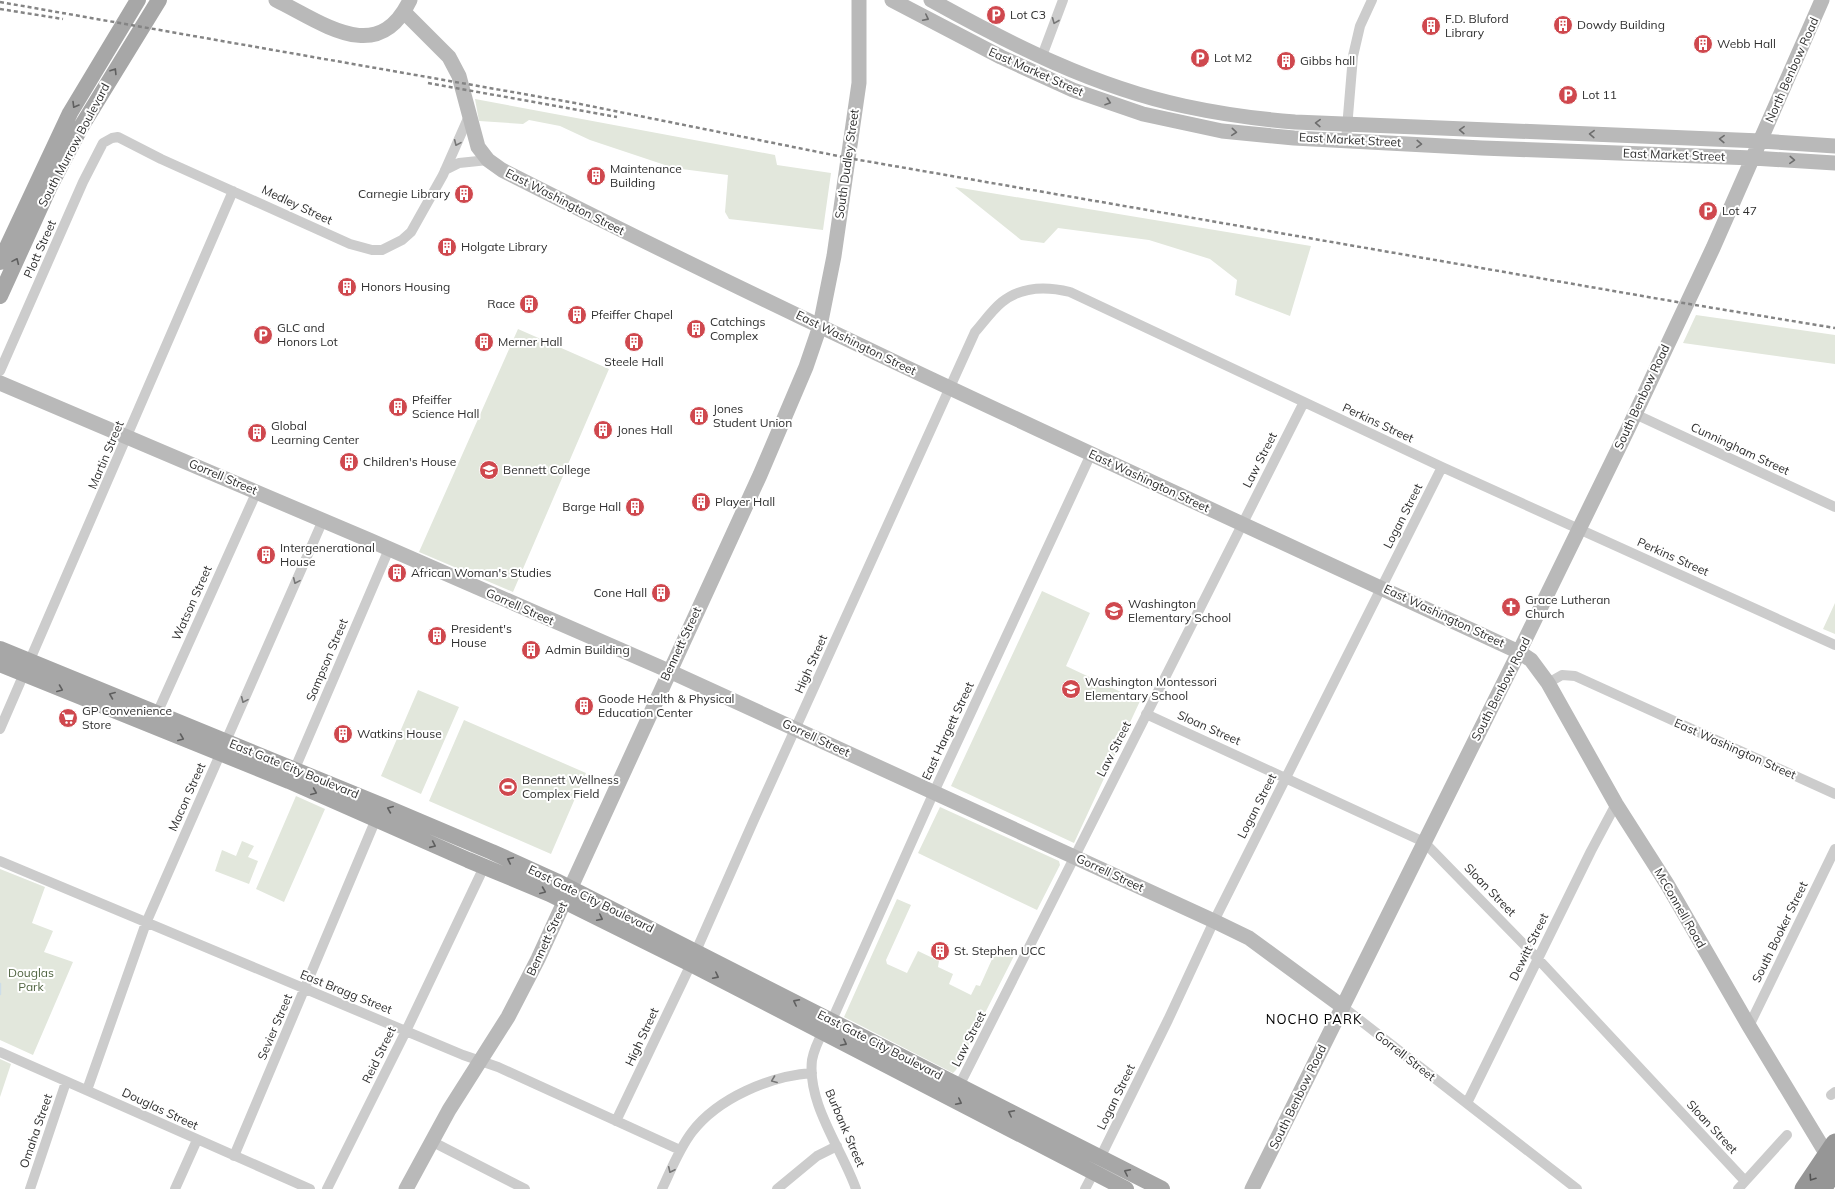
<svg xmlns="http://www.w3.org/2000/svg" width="1835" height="1189" viewBox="0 0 1835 1189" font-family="Mulish,sans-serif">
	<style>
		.green { fill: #e2e7dc }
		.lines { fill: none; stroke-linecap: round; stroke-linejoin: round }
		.stream { stroke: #cddde8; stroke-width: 2.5 }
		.street { stroke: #ccc; stroke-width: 10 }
		.secondary { stroke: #b9b9b9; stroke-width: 15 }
		.primary { stroke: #a7a7a7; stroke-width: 16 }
		.highway { stroke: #969696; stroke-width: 19 }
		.rail { stroke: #848484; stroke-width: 2.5; stroke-dasharray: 4 3; stroke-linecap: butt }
		.oneway { stroke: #6d6d6d }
		.oneway2 { stroke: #767676 }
		.oneway3 { stroke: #5f5f5f }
		.oneway4 { stroke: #535353 }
		.labels { text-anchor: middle; stroke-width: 4; stroke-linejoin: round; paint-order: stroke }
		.poi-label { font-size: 12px; fill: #2f2f2f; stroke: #fff; text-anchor: start }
		.street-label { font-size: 12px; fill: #2f2f2f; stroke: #fff }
		.park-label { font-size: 12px; fill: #516542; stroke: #fff }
		.neighbourhood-label { font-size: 13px; letter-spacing: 1px; fill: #000; stroke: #fff }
	</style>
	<rect width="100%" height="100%" fill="#fff"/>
	<path class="green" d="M 475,99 L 775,155 L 777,165 L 831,173 L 823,230 L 729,219 L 725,212 L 728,175 L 674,168 L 590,140 L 560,126 L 529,120 L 523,124 L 479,121 Z
		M 955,187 L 1311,246 L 1290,316 L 1235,295 L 1237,280 L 1210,259 L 1149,240 L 1058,228 L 1044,243 L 1021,240 Z
		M 1696,315 L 1835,335 L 1835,364 L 1683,343 Z
		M 518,329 L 609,369 L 513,592 L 419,552 Z
		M 1042,591 L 1090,613 L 1066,666 L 1140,701 L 1074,843 L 951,786 Z
		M 1835,603 L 1835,634 L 1823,629 Z
		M 418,690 L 459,707 L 421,794 L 381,776 Z
		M 464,720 L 586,773 L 551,854 L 429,801 Z
		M 296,796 L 325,809 L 284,902 L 256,889 Z
		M 940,807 L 1059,861 L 1060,865 L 1037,910 L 918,853 Z
		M 242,841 L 254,846 L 248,857 L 258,861 L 249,884 L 215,871 L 222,850 L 236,856 Z
		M 0,869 L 45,887 L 32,923 L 53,931 L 44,952 L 73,962 L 33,1055 L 0,1040 Z
		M 897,899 L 911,905 L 886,960 L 887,964 L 907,973 L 918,951 L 939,961 L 938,967 L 953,974 L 949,984 L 971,995 L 976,985 L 980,986 L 997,948 L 1014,956 L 956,1070 L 953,1073 L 844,1017 Z
		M 0,1059 L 11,1064 L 0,1097 Z"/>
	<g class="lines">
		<path class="stream" d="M 0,984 L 0,994"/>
		<path class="street" d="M 1042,56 L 1063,0
			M 1346,140 L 1353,56 L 1360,26 L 1372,0
			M 445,170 L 459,163 L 488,160
			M 0,371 L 83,182 L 103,143 L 112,138 L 118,137 L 161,159 L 350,244 L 372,250 L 382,250 L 402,240 L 411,232 L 443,175 L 469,116
			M 1635,414 L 1835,507
			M 1548,683 L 1562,675 L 1575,676 L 1835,794
			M 1146,714 L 1424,842 L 1538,959 L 1745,1181
			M 155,718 L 257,491
			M 0,729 L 233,191
			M 293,773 L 389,549
			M 0,861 L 463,1055 L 498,1067 L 680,1150
			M 696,951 L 753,822 L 975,332 C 983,323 992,310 1002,302 C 1022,286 1046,286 1070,292 L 1442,467 L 1835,645
			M 1343,1007 L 1577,1189
			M 832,1020 L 934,792 L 1091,454
			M 1749,1026 L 1835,849
			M 823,1032 C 818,1041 814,1050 812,1060 C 807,1104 842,1149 856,1189
			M 0,1052 L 310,1189
			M 959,1086 L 1304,402
			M 87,1090 L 146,923 L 323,520
			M 1831,1095 L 1835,1092
			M 1467,1103 L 1591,851 L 1616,804
			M 616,1121 L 691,964
			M 431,1141 L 525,1189
			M 234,1156 L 376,819
			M 1100,1158 L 1168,1020 L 1214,921 L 1442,467
			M 30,1189 L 66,1082
			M 175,1189 L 197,1140
			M 327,1189 L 406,1031 L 484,867
			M 662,1189 C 671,1170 679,1149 692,1132 C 718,1098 770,1076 812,1073
			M 777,1189 L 817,1156 L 837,1146
			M 1085,1189 L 1094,1172
			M 1738,1189 L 1787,1135"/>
		<path class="secondary" d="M 276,0 C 323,23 378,67 410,0
			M 892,0 L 1001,57 L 1073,90 L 1143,114 L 1222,131 L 1294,138 L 1482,148 L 1753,158 L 1835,163
			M 931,0 C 1010,44 1095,87 1184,106 C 1221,114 1257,119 1295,122 L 1761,141 L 1835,146
			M 404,12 L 449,57 L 459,76 L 478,147 L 488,160 L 502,170 C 837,340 1179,494 1519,652 L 1531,660 L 1548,683 L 1616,804 L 1667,884 L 1749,1026 L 1832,1163
			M 0,383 L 369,540 L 669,671 L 1214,921 L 1249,938 L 1343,1007
			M 406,1189 L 449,1110 L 508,1017 L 538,959 L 760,475 L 806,367 L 820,326 L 834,256 L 859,83 L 859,0
			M 1252,1189 L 1519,652 L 1628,429 L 1713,248 L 1822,0"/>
		<path class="primary" d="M 0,262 L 70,113 L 138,0
			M 0,296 L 50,186 L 81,127 L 159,0
			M 0,649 L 383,806 L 492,852 L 556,881 L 1162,1189
			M 0,664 L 289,781 L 468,860 L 550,894 L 691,964 L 1126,1189"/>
		<path class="highway" d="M 1804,1189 L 1835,1143
			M 1822,1189 L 1835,1170"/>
		<path class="rail" d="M 0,2 L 575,103 L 848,158 L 1677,302 L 1835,328
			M 0,9 L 63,19
			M 428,83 L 617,117"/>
	</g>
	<defs><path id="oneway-chevron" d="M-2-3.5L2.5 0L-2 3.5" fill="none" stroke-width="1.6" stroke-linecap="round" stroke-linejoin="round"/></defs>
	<g class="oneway">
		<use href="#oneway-chevron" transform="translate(926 18) rotate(27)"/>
		<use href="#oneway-chevron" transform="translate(1108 102) rotate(19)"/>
		<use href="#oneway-chevron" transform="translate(1318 123) rotate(-178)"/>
		<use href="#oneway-chevron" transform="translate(1462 130) rotate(-178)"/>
		<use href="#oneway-chevron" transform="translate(1234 132) rotate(5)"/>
		<use href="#oneway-chevron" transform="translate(1592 134) rotate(-178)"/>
		<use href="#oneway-chevron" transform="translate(1722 139) rotate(-178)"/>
		<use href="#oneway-chevron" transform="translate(1419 144) rotate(3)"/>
		<use href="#oneway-chevron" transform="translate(1792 160) rotate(3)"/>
	</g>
	<g class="oneway2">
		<use href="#oneway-chevron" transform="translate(1055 21) rotate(112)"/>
		<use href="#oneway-chevron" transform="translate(457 143) rotate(114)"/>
		<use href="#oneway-chevron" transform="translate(296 581) rotate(114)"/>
		<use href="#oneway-chevron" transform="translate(244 700) rotate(114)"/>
		<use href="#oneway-chevron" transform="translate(774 1080) rotate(159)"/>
		<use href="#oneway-chevron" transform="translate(671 1170) rotate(115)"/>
	</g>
	<g class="oneway3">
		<use href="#oneway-chevron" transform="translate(114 71) rotate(-58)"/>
		<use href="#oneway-chevron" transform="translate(75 105) rotate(121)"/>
		<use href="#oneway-chevron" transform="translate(16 261) rotate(-66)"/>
		<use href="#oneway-chevron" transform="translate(60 689) rotate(22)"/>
		<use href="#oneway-chevron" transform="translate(112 695) rotate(-158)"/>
		<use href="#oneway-chevron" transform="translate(181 738) rotate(22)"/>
		<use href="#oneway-chevron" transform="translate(314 792) rotate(23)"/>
		<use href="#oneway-chevron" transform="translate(390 809) rotate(-157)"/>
		<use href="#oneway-chevron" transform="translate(433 845) rotate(24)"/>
		<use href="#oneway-chevron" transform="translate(510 860) rotate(-155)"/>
		<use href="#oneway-chevron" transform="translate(543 891) rotate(22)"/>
		<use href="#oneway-chevron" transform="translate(600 918) rotate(27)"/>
		<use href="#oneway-chevron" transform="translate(716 976) rotate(27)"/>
		<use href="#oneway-chevron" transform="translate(796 1002) rotate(-153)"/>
		<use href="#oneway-chevron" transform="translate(844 1043) rotate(27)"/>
		<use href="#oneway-chevron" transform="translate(959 1102) rotate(27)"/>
		<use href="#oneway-chevron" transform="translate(1011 1113) rotate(-153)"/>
		<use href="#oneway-chevron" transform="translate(1127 1172) rotate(-154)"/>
	</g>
	<use class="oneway4" href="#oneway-chevron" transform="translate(1812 1178) rotate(124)"/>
	<defs>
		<symbol id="parking-disc" viewBox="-11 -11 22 22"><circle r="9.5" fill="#cf484e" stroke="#fff"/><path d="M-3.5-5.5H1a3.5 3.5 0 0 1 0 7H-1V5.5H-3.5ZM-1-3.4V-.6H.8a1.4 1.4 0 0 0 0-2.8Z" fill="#fff"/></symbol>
		<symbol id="building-disc" viewBox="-11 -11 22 22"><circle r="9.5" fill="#cf484e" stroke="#fff"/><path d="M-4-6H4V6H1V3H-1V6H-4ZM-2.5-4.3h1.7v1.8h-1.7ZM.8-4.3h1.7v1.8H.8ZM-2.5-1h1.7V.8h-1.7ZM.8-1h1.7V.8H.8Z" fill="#fff"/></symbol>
		<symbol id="university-disc" viewBox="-11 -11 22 22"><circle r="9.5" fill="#cf484e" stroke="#fff"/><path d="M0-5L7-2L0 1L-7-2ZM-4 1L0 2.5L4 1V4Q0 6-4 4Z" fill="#fff"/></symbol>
		<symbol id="church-disc" viewBox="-11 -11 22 22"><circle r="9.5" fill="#cf484e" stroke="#fff"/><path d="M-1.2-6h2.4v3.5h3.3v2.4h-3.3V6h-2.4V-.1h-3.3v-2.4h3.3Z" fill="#fff"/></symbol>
		<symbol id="school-disc" viewBox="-11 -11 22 22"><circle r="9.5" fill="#cf484e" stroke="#fff"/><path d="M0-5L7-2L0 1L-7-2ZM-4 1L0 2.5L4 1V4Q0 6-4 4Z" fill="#fff"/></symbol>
		<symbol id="supermarket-disc" viewBox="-11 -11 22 22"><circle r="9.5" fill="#cf484e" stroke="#fff"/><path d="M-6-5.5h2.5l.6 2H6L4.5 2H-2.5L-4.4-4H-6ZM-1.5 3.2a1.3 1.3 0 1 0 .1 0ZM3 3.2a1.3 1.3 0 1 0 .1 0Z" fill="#fff"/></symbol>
		<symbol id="stadium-disc" viewBox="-11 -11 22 22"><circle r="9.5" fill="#cf484e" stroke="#fff"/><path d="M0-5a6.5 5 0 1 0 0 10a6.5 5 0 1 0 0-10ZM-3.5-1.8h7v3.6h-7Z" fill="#fff"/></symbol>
	</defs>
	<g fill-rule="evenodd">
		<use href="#parking-disc" x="985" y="4" width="22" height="22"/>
		<use href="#building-disc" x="1552" y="14" width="22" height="22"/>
		<use href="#building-disc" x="1420" y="15" width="22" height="22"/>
		<use href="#building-disc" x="1692" y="33" width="22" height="22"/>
		<use href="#parking-disc" x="1189" y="47" width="22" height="22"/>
		<use href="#building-disc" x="1275" y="50" width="22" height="22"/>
		<use href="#parking-disc" x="1557" y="84" width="22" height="22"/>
		<use href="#building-disc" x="585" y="165" width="22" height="22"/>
		<use href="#building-disc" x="453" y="183" width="22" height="22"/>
		<use href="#parking-disc" x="1697" y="200" width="22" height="22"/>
		<use href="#building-disc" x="436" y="236" width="22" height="22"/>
		<use href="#building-disc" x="336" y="276" width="22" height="22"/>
		<use href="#building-disc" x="518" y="293" width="22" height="22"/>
		<use href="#building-disc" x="566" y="304" width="22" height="22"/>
		<use href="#building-disc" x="685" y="318" width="22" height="22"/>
		<use href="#parking-disc" x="252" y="324" width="22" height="22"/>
		<use href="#building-disc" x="473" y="331" width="22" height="22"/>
		<use href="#building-disc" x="623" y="331" width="22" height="22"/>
		<use href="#building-disc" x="387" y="396" width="22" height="22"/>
		<use href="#building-disc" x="688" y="405" width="22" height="22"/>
		<use href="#building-disc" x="592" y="419" width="22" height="22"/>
		<use href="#building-disc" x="246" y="422" width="22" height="22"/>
		<use href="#building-disc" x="338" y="451" width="22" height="22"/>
		<use href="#university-disc" x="478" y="459" width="22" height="22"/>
		<use href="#building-disc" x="690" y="491" width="22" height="22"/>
		<use href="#building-disc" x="624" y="496" width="22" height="22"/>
		<use href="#building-disc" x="255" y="544" width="22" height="22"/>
		<use href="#building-disc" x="386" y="562" width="22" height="22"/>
		<use href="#building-disc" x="650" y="582" width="22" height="22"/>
		<use href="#church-disc" x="1500" y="596" width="22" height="22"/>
		<use href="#school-disc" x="1103" y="600" width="22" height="22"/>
		<use href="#building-disc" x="426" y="625" width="22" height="22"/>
		<use href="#building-disc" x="520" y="639" width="22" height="22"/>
		<use href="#school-disc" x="1060" y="678" width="22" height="22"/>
		<use href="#building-disc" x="573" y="695" width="22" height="22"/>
		<use href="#supermarket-disc" x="57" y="707" width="22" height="22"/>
		<use href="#building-disc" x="332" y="723" width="22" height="22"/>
		<use href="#stadium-disc" x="497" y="776" width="22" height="22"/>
		<use href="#building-disc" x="929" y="940" width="22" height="22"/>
	</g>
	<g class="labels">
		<g class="poi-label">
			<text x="1010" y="19">Lot C3</text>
			<text x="1445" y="23">F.D. Bluford<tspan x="1445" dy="14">Library</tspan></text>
			<text x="1577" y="29">Dowdy Building</text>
			<text x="1717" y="48">Webb Hall</text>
			<text x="1214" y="62">Lot M2</text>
			<text x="1300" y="65">Gibbs hall</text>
			<text x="1582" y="99">Lot 11</text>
			<text x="610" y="173">Maintenance<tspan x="610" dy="14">Building</tspan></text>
			<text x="450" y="198" text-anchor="end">Carnegie Library</text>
			<text x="1722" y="215">Lot 47</text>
			<text x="461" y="251">Holgate Library</text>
			<text x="361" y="291">Honors Housing</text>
			<text x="515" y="308" text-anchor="end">Race</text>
			<text x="591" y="319">Pfeiffer Chapel</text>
			<text x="710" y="326">Catchings<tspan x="710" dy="14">Complex</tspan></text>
			<text x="277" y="332">GLC and<tspan x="277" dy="14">Honors Lot</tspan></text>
			<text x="498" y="346">Merner Hall</text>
			<text x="634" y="366" text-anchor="middle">Steele Hall</text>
			<text x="412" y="404">Pfeiffer<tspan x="412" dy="14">Science Hall</tspan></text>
			<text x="713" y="413">Jones<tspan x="713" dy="14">Student Union</tspan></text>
			<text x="271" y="430">Global<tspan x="271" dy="14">Learning Center</tspan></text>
			<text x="617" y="434">Jones Hall</text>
			<text x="363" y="466">Children's House</text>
			<text x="503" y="474">Bennett College</text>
			<text x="715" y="506">Player Hall</text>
			<text x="621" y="511" text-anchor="end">Barge Hall</text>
			<text x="280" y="552">Intergenerational<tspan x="280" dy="14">House</tspan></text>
			<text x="411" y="577">African Woman's Studies</text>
			<text x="647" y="597" text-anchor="end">Cone Hall</text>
			<text x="1525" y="604">Grace Lutheran<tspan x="1525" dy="14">Church</tspan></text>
			<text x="1128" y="608">Washington<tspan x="1128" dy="14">Elementary School</tspan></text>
			<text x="451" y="633">President's<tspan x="451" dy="14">House</tspan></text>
			<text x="545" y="654">Admin Building</text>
			<text x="1085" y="686">Washington Montessori<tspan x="1085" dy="14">Elementary School</tspan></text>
			<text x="598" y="703">Goode Health &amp; Physical<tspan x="598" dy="14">Education Center</tspan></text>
			<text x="82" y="715">GP Convenience<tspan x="82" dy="14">Store</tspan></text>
			<text x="357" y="738">Watkins House</text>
			<text x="522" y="784">Bennett Wellness<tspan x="522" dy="14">Complex Field</tspan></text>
			<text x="954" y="955">St. Stephen UCC</text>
		</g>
		<g class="street-label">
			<text transform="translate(1792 70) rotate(-66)" y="4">North Benbow Road</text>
			<text transform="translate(1036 72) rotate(24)" y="4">East Market Street</text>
			<text transform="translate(1350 140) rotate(3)" y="4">East Market Street</text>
			<text transform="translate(74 145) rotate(-62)" y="4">South Murrow Boulevard</text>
			<text transform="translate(1674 155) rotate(2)" y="4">East Market Street</text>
			<text transform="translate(847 164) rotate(-82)" y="4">South Dudley Street</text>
			<text transform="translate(565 202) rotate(27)" y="4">East Washington Street</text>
			<text transform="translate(297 205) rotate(25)" y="4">Medley Street</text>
			<text transform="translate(40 249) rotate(-66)" y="4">Plott Street</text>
			<text transform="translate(856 343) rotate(26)" y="4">East Washington Street</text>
			<text transform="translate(1642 397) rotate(-65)" y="4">South Benbow Road</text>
			<text transform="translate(1378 423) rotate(25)" y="4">Perkins Street</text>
			<text transform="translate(1740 449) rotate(25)" y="4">Cunningham Street</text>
			<text transform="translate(106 455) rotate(-67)" y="4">Martin Street</text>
			<text transform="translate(1260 460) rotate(-63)" y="4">Law Street</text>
			<text transform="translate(223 477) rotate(23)" y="4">Gorrell Street</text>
			<text transform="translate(1149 481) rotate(25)" y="4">East Washington Street</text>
			<text transform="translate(1403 516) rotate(-63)" y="4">Logan Street</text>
			<text transform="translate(1673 557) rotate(24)" y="4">Perkins Street</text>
			<text transform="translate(192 603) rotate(-66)" y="4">Watson Street</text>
			<text transform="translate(520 607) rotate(24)" y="4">Gorrell Street</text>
			<text transform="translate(1444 616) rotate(25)" y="4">East Washington Street</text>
			<text transform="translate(681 644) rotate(-65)" y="4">Bennett Street</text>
			<text transform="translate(327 660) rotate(-67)" y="4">Sampson Street</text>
			<text transform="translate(811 664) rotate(-66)" y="4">High Street</text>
			<text transform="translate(1501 689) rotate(-63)" y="4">South Benbow Road</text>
			<text transform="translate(1209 728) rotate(24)" y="4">Sloan Street</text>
			<text transform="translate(948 731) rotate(-65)" y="4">East Hargett Street</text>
			<text transform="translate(816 738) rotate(25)" y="4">Gorrell Street</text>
			<text transform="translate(1114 749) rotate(-63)" y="4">Law Street</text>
			<text transform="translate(1735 749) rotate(24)" y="4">East Washington Street</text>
			<text transform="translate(294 769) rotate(22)" y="4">East Gate City Boulevard</text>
			<text transform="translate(187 797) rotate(-66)" y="4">Macon Street</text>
			<text transform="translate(1257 806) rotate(-63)" y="4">Logan Street</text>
			<text transform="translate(1110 873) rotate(25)" y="4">Gorrell Street</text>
			<text transform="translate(1490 890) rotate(46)" y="4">Sloan Street</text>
			<text transform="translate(591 899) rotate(26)" y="4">East Gate City Boulevard</text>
			<text transform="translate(1680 908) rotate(60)" y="4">McConnell Road</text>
			<text transform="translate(1780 932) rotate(-64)" y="4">South Booker Street</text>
			<text transform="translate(547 939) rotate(-65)" y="4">Bennett Street</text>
			<text transform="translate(1529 947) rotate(-64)" y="4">Dewitt Street</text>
			<text transform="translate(346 992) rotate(22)" y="4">East Bragg Street</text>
			<text transform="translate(275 1027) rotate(-67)" y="4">Sevier Street</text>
			<text transform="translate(642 1037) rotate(-65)" y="4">High Street</text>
			<text transform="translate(969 1039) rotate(-63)" y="4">Law Street</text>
			<text transform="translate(880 1045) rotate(27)" y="4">East Gate City Boulevard</text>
			<text transform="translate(379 1055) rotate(-64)" y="4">Reid Street</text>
			<text transform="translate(1405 1056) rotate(38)" y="4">Gorrell Street</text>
			<text transform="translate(1116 1097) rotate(-64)" y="4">Logan Street</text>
			<text transform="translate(1298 1097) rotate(-64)" y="4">South Benbow Road</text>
			<text transform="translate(160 1109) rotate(25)" y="4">Douglas Street</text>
			<text transform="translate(1712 1127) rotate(47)" y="4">Sloan Street</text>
			<text transform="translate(845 1128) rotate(67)" y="4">Burbank Street</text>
			<text transform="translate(36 1131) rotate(-71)" y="4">Omaha Street</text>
		</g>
		<g class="park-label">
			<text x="31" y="977">Douglas<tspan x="31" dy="14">Park</tspan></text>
		</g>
		<g class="neighbourhood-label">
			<text x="1314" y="1024">NOCHO PARK</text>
		</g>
	</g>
</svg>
